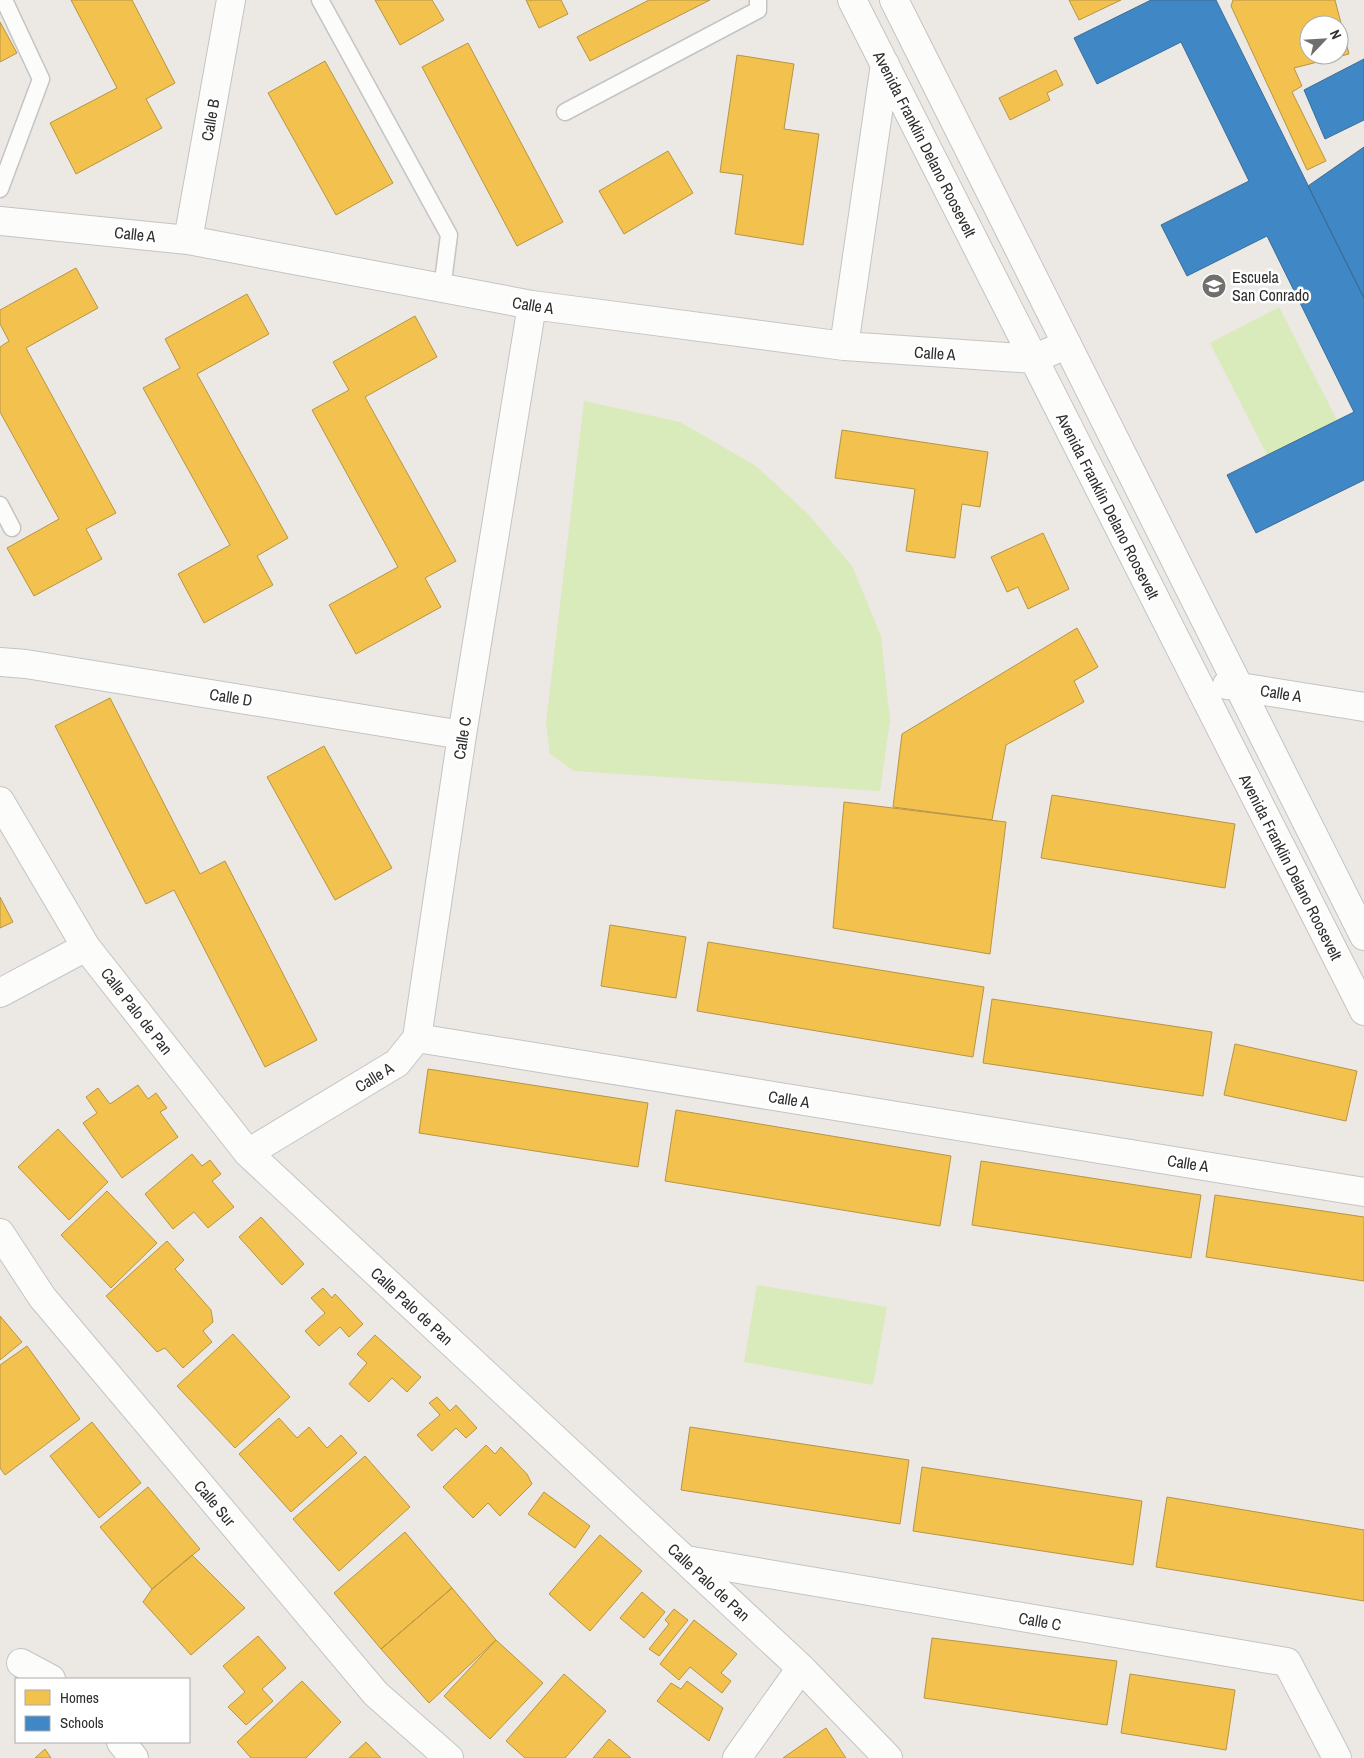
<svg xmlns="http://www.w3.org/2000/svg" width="1364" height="1758" viewBox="0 0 1364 1758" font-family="'Archivo Narrow',sans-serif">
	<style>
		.pitch { fill: #d9eabb }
		.homes { fill: #f2c14e; stroke: #b79544; fill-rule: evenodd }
		.schools { fill: #3f88c5; stroke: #3a6d98 }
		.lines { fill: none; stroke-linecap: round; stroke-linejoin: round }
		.lane-casing { stroke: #c5c4c5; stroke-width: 19 }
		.street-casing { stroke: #c5c4c5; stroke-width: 30 }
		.lane { stroke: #fcfcfb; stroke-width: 16 }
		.street { stroke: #fcfcfb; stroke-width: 28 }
		.labels { text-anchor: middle; stroke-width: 5; stroke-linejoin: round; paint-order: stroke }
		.street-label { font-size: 16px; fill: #2e2e2e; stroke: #fff }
		.poi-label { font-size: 16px; fill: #2e2e2e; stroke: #fff; text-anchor: start }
	</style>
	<rect width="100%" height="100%" fill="#ece8e4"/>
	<path class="pitch" d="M 1279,307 L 1337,420 L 1267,455 L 1210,343 Z
		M 584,401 L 680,422 L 756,466 L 808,514 L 852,566 L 881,636 L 890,721 L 880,791 L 574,771 L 550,754 L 546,723 Z
		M 757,1285 L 887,1307 L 873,1385 L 744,1362 Z"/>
	<path class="homes" d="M 71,0 L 132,0 L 175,83 L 146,99 L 162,128 L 76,174 L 50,123 L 117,88 Z
		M 375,0 L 432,0 L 444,20 L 400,45 Z
		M 526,0 L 561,0 L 568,14 L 539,28 Z
		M 649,0 L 710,0 L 590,61 L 577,37 Z
		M 1069,0 L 1121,0 L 1079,20 Z
		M 1233,0 L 1335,0 L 1349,54 L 1294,68 L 1302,86 L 1292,92 L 1326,161 L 1307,170 L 1231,6 ZM 1309,25 L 1339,25 L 1339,55 L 1309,55 Z
		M 0,22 L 17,53 L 0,62 Z
		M 468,43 L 563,222 L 517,246 L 422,67 Z
		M 737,55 L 794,64 L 784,129 L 819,134 L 803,245 L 735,234 L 743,175 L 720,172 Z
		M 325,61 L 393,183 L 336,215 L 268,93 Z
		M 1056,70 L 1063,85 L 1047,93 L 1050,100 L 1010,120 L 999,98 Z
		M 668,151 L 693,193 L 624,234 L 599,191 Z
		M 76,268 L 98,308 L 26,348 L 116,513 L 86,529 L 102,559 L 34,596 L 7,548 L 59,519 L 0,412 L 0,347 L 9,341 L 0,324 L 0,310 Z
		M 247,294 L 269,334 L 197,374 L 288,538 L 257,556 L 273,585 L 204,623 L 178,574 L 230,545 L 143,388 L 180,368 L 165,339 Z
		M 415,316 L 437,357 L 365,397 L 456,561 L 425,578 L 441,607 L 356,654 L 329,605 L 398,567 L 312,410 L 349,390 L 333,362 Z
		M 842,430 L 988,452 L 980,507 L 962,504 L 955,558 L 906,551 L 915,489 L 835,478 Z
		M 1043,533 L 1069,589 L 1028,609 L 1018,587 L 1007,592 L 991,557 Z
		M 1077,628 L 1098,667 L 1074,681 L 1084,702 L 1006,745 L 992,820 L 893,807 L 902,734 Z
		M 110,698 L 200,874 L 225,861 L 317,1040 L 265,1067 L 174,890 L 146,904 L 55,726 Z
		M 324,746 L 392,868 L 335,900 L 267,777 Z
		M 1052,795 L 1235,824 L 1225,888 L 1041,858 Z
		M 844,802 L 1006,822 L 990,954 L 833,928 Z
		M 0,897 L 13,922 L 0,928 Z
		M 610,925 L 686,937 L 676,998 L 601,986 Z
		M 708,942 L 984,987 L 973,1057 L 697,1011 Z
		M 992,999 L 1212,1032 L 1203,1096 L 983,1063 Z
		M 1235,1044 L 1357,1071 L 1346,1121 L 1224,1095 Z
		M 428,1069 L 648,1103 L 638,1167 L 419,1133 Z
		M 138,1085 L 148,1099 L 156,1093 L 167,1108 L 160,1112 L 178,1137 L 122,1178 L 83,1123 L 97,1113 L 86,1097 L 98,1088 L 110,1104 Z
		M 676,1110 L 951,1156 L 940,1226 L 665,1181 Z
		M 58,1129 L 108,1182 L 69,1220 L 18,1167 Z
		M 192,1154 L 202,1166 L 210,1160 L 221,1174 L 212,1181 L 234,1207 L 208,1228 L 194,1212 L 173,1229 L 145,1194 Z
		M 981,1161 L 1201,1195 L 1191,1258 L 972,1225 Z
		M 107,1191 L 157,1243 L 111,1288 L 61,1235 Z
		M 1215,1195 L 1364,1217 L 1364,1281 L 1206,1257 Z
		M 261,1217 L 304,1264 L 282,1285 L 239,1237 Z
		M 167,1241 L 184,1260 L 175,1269 L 211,1310 L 213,1322 L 203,1331 L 212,1342 L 183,1368 L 165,1348 L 157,1352 L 106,1296 Z
		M 323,1288 L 332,1298 L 335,1294 L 363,1324 L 349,1337 L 340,1327 L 319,1346 L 305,1331 L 325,1313 L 311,1298 Z
		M 0,1316 L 22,1342 L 0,1360 Z
		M 233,1334 L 290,1397 L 235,1448 L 177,1386 Z
		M 375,1335 L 421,1377 L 407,1392 L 392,1378 L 369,1402 L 349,1384 L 367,1363 L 357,1354 Z
		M 27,1346 L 80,1419 L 5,1475 L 0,1468 L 0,1365 Z
		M 437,1397 L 450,1411 L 456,1405 L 477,1428 L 466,1438 L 456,1428 L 432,1451 L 417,1435 L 440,1415 L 429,1403 Z
		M 279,1418 L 297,1438 L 309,1427 L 327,1448 L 341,1435 L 357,1453 L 291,1512 L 239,1454 Z
		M 92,1422 L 141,1483 L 99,1518 L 50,1456 Z
		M 690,1427 L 909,1460 L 900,1524 L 681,1490 Z
		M 486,1445 L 495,1454 L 501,1447 L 527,1474 L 532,1484 L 500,1516 L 488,1503 L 473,1518 L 443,1487 Z
		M 365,1456 L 410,1507 L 339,1571 L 293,1519 Z
		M 922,1467 L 1142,1501 L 1133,1565 L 913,1531 Z
		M 148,1487 L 200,1549 L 152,1589 L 100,1527 Z
		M 544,1492 L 590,1526 L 575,1548 L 528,1514 Z
		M 1167,1497 L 1364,1530 L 1364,1601 L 1156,1567 Z
		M 405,1532 L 452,1588 L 381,1649 L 334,1593 Z
		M 600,1535 L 642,1571 L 590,1631 L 549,1594 Z
		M 192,1555 L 245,1608 L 191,1655 L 143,1602 L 152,1589 Z
		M 452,1588 L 496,1640 L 429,1703 L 381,1649 Z
		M 642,1592 L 665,1612 L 644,1638 L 620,1618 Z
		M 674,1609 L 688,1620 L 659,1656 L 649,1649 L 669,1624 L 665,1620 Z
		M 694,1620 L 737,1654 L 721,1673 L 731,1681 L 722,1693 L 690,1667 L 679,1680 L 660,1664 Z
		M 258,1636 L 286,1668 L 262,1689 L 273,1701 L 246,1725 L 228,1707 L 245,1692 L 223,1666 Z
		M 932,1638 L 1117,1661 L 1107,1725 L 924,1698 Z
		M 496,1640 L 543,1683 L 490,1739 L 444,1696 Z
		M 564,1674 L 606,1711 L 565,1758 L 525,1758 L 506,1741 Z
		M 1130,1674 L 1235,1690 L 1226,1750 L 1121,1733 Z
		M 302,1681 L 341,1722 L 306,1758 L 251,1758 L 237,1742 Z
		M 687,1681 L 723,1708 L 709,1741 L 657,1701 L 671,1683 L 681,1689 Z
		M 826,1728 L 846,1758 L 783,1758 Z
		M 609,1739 L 631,1758 L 593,1758 Z
		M 366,1742 L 381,1758 L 349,1758 Z
		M 45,1749 L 51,1758 L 35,1758 Z"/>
	<path class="schools" d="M 1151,0 L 1216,0 L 1364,298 L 1364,480 L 1256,533 L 1227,475 L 1354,412 L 1267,236 L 1187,276 L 1161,225 L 1249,181 L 1181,42 L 1097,84 L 1074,38 Z
		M 1364,59 L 1364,120 L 1325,139 L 1304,90 Z
		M 1364,147 L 1364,298 L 1308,186 Z"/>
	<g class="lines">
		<defs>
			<path id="lane" d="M 320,0 L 449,235 L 442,289
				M 565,112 L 758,10 L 758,0
				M 0,189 L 41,79 L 4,0
				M 0,505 L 12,528"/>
			<path id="street" d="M 852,0 L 1364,1011
				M 894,0 L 1364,936
				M 0,221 L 188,240 L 532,305 L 844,346 L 1034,359 L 1067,344
				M 188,240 L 231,0
				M 844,346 L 885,64
				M 0,662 L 26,664 L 462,735
				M 1227,685 L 1364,707
				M 0,801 L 86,947 L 248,1153 L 801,1668 L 888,1758
				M 0,993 L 86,947
				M 417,1038 L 1364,1192
				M 417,1038 L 462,735 L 532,305
				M 248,1153 L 397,1063 L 417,1038
				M 0,1233 L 42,1297 L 376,1694 L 449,1758
				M 686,1560 L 1287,1662 L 1337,1758
				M 21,1663 L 51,1679
				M 121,1742 L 134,1758
				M 737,1758 L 801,1668"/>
		</defs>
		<use href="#lane" class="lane-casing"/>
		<use href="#street" class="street-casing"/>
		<use href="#lane" class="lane"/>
		<use href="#street" class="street"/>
	</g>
	<defs>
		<symbol id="school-disc" viewBox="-11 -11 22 22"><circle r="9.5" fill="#706f6e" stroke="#fff"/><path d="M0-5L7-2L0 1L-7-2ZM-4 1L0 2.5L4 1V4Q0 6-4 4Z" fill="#fff"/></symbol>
	</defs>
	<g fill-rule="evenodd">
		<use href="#school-disc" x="1200" y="272" width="28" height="28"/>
	</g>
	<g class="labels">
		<g class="street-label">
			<text transform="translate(210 120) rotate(-80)" y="6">Calle B</text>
			<text transform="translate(925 144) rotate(63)" y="6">Avenida Franklin Delano Roosevelt</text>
			<text transform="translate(135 234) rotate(6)" y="6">Calle A</text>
			<text transform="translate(533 305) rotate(9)" y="6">Calle A</text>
			<text transform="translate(935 353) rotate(4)" y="6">Calle A</text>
			<text transform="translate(1108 506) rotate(63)" y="6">Avenida Franklin Delano Roosevelt</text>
			<text transform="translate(1281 693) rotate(9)" y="6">Calle A</text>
			<text transform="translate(231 697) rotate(9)" y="6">Calle D</text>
			<text transform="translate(462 738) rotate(-81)" y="6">Calle C</text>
			<text transform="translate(1291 867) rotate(63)" y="6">Avenida Franklin Delano Roosevelt</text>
			<text transform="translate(137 1011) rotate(52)" y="6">Calle Palo de Pan</text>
			<text transform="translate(374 1077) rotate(-32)" y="6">Calle A</text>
			<text transform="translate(789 1099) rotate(9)" y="6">Calle A</text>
			<text transform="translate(1188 1163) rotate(9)" y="6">Calle A</text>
			<text transform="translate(412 1306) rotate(43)" y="6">Calle Palo de Pan</text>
			<text transform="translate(215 1503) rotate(50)" y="6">Calle Sur</text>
			<text transform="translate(709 1582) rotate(43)" y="6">Calle Palo de Pan</text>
			<text transform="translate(1040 1621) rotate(10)" y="6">Calle C</text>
		</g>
		<g class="poi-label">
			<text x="1232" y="283">Escuela<tspan x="1232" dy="18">San Conrado</tspan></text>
		</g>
	</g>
	<rect x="15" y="1678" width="175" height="65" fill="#ffffff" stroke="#ababab"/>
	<rect x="25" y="1690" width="25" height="15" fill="#f2c14e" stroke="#ababab"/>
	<text x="60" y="1703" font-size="15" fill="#2e2e2e">Homes</text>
	<rect x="25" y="1716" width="25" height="15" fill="#3f88c5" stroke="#ababab"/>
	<text x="60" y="1728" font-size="15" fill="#2e2e2e">Schools</text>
	<g transform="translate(1324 40) rotate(65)"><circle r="24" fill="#ffffff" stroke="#ababab"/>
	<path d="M0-4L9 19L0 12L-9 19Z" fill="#706f6e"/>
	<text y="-8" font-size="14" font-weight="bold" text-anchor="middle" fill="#2e2e2e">N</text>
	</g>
</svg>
